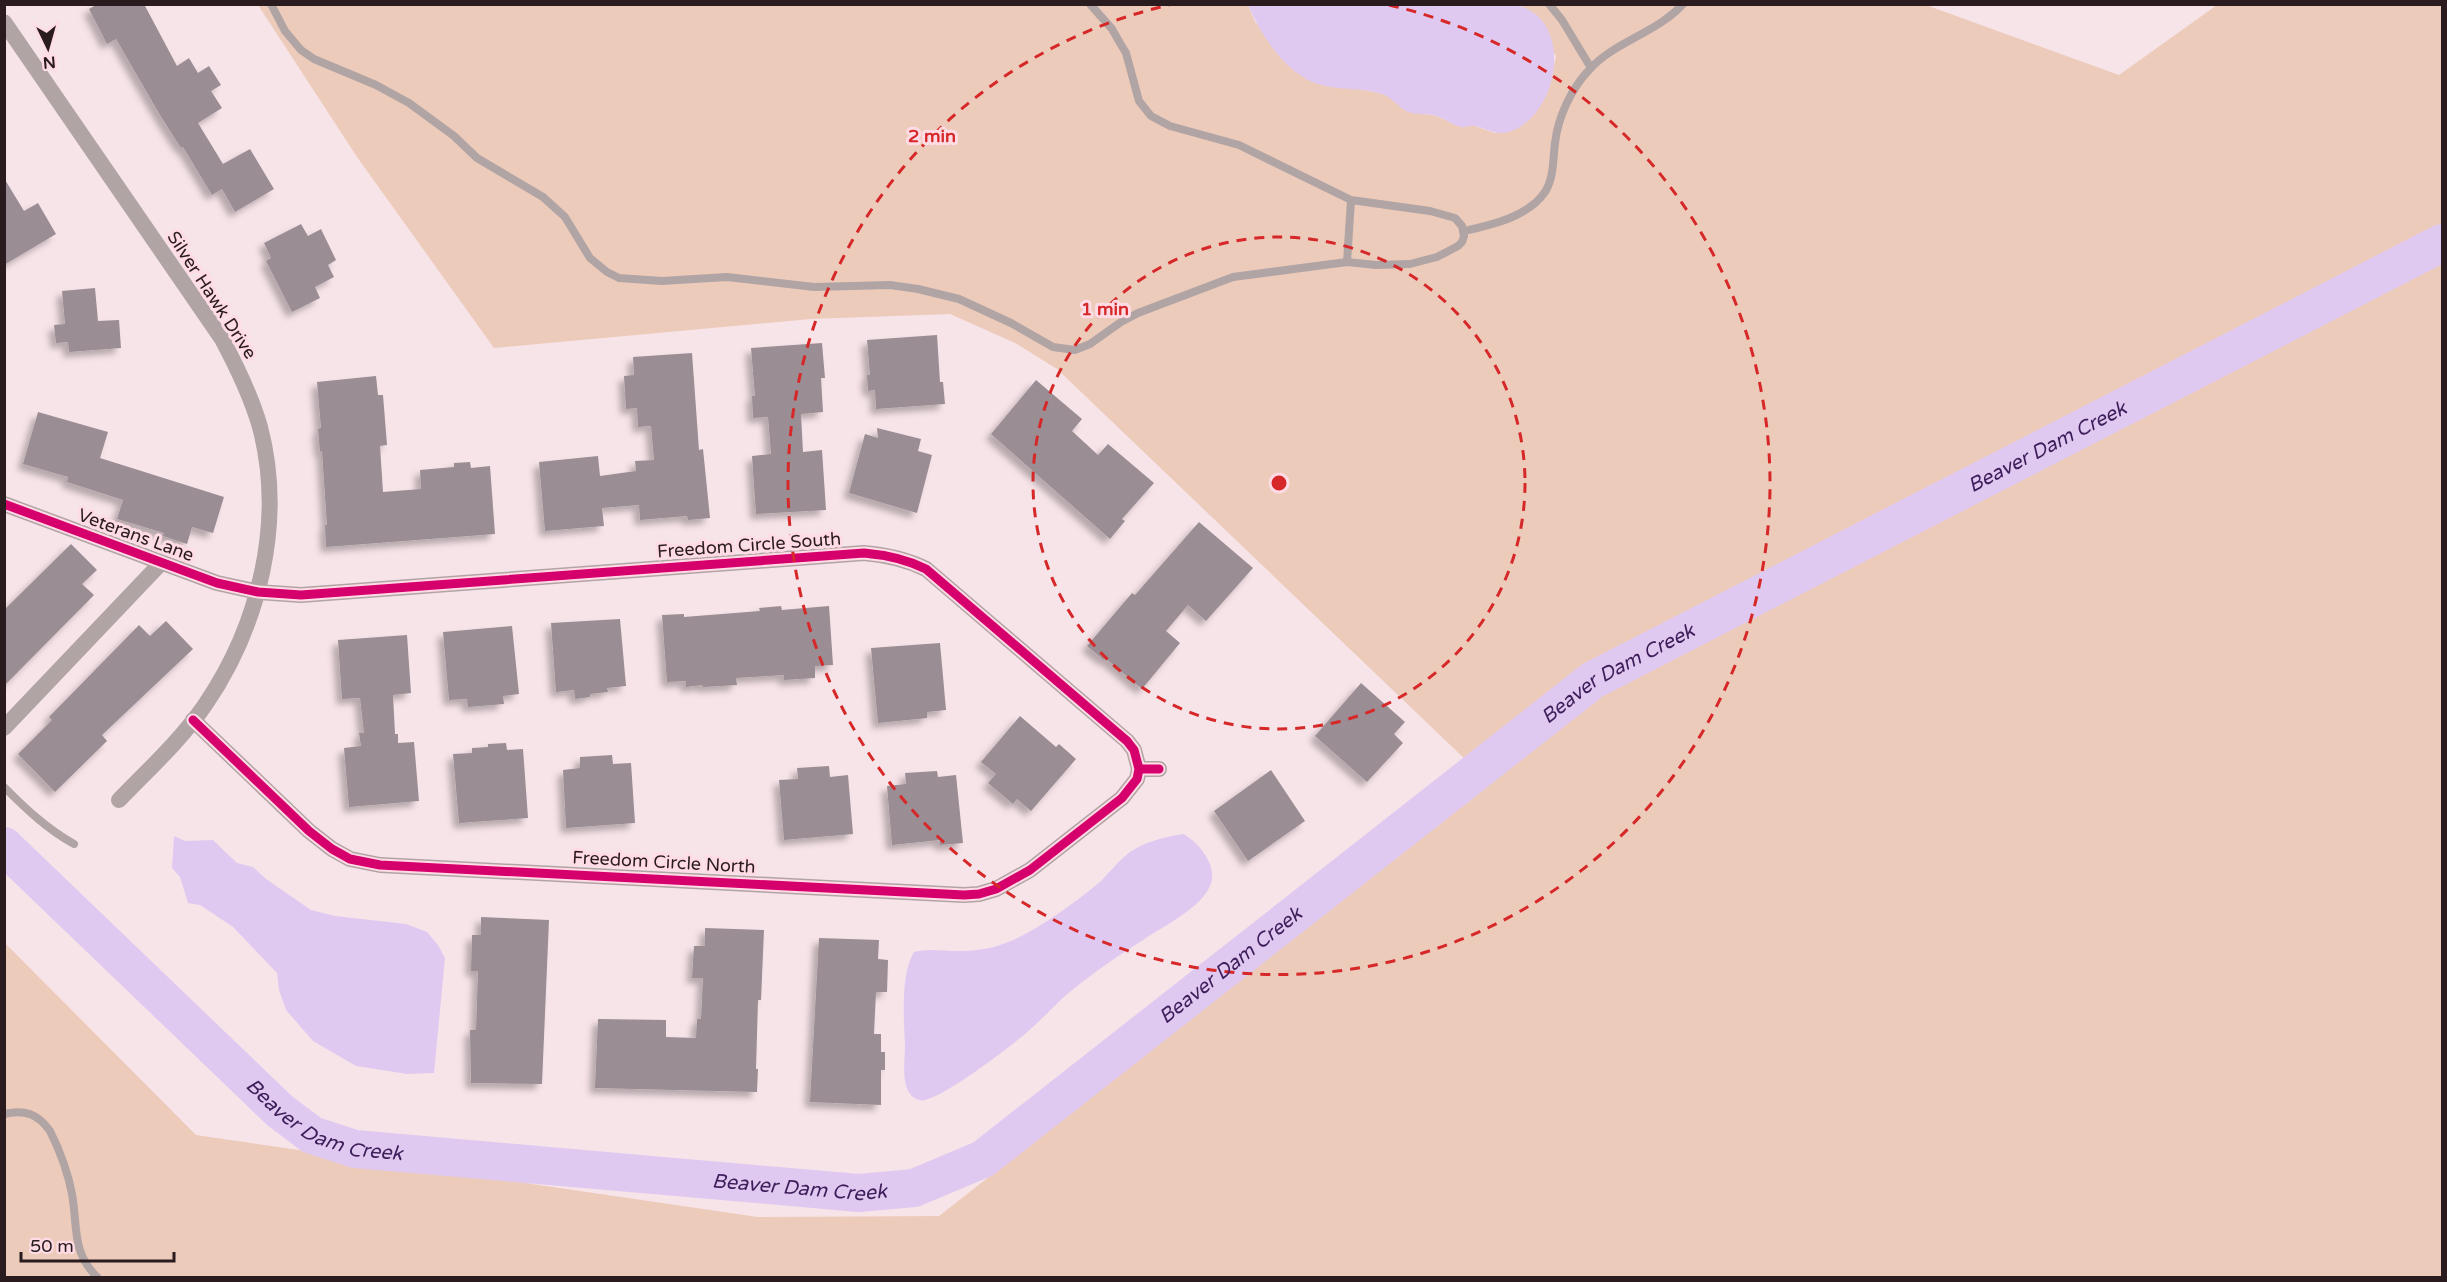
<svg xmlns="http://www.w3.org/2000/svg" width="2447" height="1282" viewBox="0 0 2447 1282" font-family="'Varela Round',sans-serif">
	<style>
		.green { fill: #edcbbb }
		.water { fill: #e0c9f0 }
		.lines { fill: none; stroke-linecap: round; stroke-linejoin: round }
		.river { stroke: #e0c9f0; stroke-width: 38 }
		.building { fill: #9b8d94; filter: url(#shadow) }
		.lane { stroke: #b1a4a5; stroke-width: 8 }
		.street { stroke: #b1a4a5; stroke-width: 16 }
		.cycleway-casing { stroke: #ffdce5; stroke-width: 13 }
		.cycleway { stroke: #d6006c; stroke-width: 9 }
		.ring { fill: none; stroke: #d62828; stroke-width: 3; stroke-dasharray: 10 8 }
		.labels { text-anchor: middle; stroke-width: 6; stroke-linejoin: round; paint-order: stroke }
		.street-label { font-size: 18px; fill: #2a1b1f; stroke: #ffdce5 }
		.water-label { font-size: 20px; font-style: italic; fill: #3e1d5b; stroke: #ffdce5 }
		.centre { fill: #d62828; stroke: #ffdce5; stroke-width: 3 }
		.ring-label { font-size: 18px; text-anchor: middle; font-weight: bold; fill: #d62828; stroke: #ffdce5; stroke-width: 6; stroke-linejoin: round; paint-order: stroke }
	</style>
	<defs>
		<filter id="shadow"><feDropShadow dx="-5.5" dy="5.5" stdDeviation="3" flood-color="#0004"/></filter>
	</defs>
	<rect width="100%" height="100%" fill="#f7e4e9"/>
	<path class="green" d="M 258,5 L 1248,5 L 1255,22 L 1329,87 L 1351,87 L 1383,94 L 1395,100 L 1407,111 L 1436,116 L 1462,127 L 1472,125 L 1495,133 L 1544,100 L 1550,83 L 1556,56 L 1522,6 L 1516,5 L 1926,5 L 2119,75 L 2217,5 L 2442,5 L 2442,1277 L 5,1277 L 4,942 L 196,1135 L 758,1217 L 939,1216 L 1491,784 L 1057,369 L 1015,343 L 950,314 L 811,319 L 494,348 L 357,157 Z"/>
	<path class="water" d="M 1516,5 C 1575,18 1560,116 1509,132 C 1495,136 1487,128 1474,126 C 1469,125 1465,128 1461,127 C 1452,125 1444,118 1436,116 C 1427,113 1417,115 1408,112 C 1399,108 1393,98 1382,94 C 1358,86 1329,92 1306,79 C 1279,63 1260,33 1248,5 Z
		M 1183,834 C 1199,842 1219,867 1210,886 C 1201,908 1162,927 1143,940 C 1117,956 1089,976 1065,996 C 1052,1008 1039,1022 1025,1034 C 1011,1046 934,1106 919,1100 C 899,1094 905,1062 905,1046 C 904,1020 900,975 914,952 C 929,948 943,951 959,951 C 972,951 989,949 1000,945 C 1032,935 1076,902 1101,881 C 1109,873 1116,864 1124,857 C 1139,843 1163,837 1183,834 Z
		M 174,836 L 185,841 L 213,840 L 237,863 L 253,867 L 266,879 L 311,910 L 335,916 L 406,924 L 427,932 L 438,945 L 445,958 L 434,1073 L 407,1074 L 356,1066 L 313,1041 L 286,1010 L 279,990 L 277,973 L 233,927 L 200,905 L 188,903 L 180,877 L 172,868 Z"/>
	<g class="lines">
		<path class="river" id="s1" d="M 4,846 L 280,1111 L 312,1135 L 355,1149 L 859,1193 L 914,1188 L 983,1159 L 1593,680 L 2442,243"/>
	</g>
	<path class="building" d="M 98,4 L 144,4 L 177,66 L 189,58 L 198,73 L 209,66 L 221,85 L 211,91 L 222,108 L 198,123 L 223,164 L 250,149 L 274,189 L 235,212 L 222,189 L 212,195 L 183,147 L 181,148 L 160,115 L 116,39 L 107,44 L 89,9 Z
		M 4,178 L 24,211 L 38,203 L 56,234 L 4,265 Z
		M 301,224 L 308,236 L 321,229 L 336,260 L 328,265 L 334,277 L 315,287 L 320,298 L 292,312 L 266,261 L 271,258 L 264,243 Z
		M 95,288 L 98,321 L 119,320 L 121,348 L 69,352 L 68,342 L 56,343 L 54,325 L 65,324 L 62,291 Z
		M 937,335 L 940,382 L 943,382 L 945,404 L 876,409 L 875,390 L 868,391 L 867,375 L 870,375 L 867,340 Z
		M 822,343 L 825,378 L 821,378 L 823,412 L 801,414 L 803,452 L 822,450 L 826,510 L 756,514 L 752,456 L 771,454 L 768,417 L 753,418 L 752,396 L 755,396 L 751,348 Z
		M 692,353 L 699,450 L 703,449 L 710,518 L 688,520 L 687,516 L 640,520 L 639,505 L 602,508 L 604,526 L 545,531 L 539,462 L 598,456 L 600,476 L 636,471 L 635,461 L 654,460 L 651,426 L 638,427 L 637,408 L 626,409 L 624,376 L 634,375 L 633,357 Z
		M 376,376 L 378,395 L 383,395 L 387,445 L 380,446 L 383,492 L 421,489 L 420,470 L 454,467 L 454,463 L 470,462 L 471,468 L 490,466 L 495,534 L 326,547 L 325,525 L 327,525 L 322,451 L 320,452 L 318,429 L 321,428 L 317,382 Z
		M 1036,380 L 1082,419 L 1072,431 L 1098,455 L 1108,444 L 1154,483 L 1122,519 L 1125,521 L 1110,539 L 991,434 Z
		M 38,412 L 108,432 L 100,458 L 224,497 L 213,533 L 192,527 L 187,544 L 163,536 L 164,533 L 117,519 L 123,500 L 67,482 L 68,477 L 23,464 Z
		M 877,428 L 921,439 L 918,451 L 932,455 L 917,513 L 849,493 L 865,434 L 878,438 Z
		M 1199,522 L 1253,568 L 1206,621 L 1188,605 L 1166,631 L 1180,643 L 1142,689 L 1105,658 L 1104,660 L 1087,646 L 1132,593 L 1135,595 Z
		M 71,544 L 97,570 L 82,584 L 94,595 L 4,686 L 4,610 Z
		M 781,606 L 782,610 L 829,606 L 833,665 L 815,666 L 815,678 L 784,680 L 784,675 L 736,678 L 737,685 L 703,687 L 702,685 L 686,687 L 686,681 L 667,682 L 662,615 L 684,614 L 684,617 L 760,611 L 759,608 Z
		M 620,619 L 626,686 L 607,688 L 608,692 L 590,694 L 590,697 L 575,699 L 574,690 L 556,692 L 551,623 Z
		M 166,621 L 193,649 L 102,735 L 107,741 L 55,792 L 18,754 L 52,720 L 49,717 L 139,625 L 150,636 Z
		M 512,626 L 519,694 L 503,696 L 504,704 L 468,707 L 467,699 L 449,700 L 443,632 Z
		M 407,635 L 411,693 L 393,695 L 395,734 L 398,734 L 398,743 L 414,742 L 419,801 L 349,807 L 344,748 L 361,746 L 359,733 L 364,733 L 360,698 L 342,699 L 338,640 Z
		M 940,643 L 946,710 L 927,712 L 927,718 L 878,723 L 871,648 Z
		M 1361,683 L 1405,722 L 1394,734 L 1403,743 L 1367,782 L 1315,736 Z
		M 1020,716 L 1056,747 L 1059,744 L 1076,759 L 1031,811 L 1017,799 L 1013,804 L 988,783 L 996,774 L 981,762 Z
		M 506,743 L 507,750 L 523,749 L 528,818 L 459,823 L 453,754 L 472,753 L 472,748 L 488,747 L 488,744 Z
		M 612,755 L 613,764 L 631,763 L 635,823 L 566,828 L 563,770 L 580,768 L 580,757 Z
		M 829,766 L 830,777 L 848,775 L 853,834 L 784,840 L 779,780 L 798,779 L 797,768 Z
		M 1271,770 L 1305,821 L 1248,861 L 1214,811 Z
		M 937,771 L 938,777 L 956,775 L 963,843 L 940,845 L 940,840 L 892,845 L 887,786 L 906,784 L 905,773 Z
		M 481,917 L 549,920 L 542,1084 L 471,1083 L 470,1030 L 476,1030 L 478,971 L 471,971 L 472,935 L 481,935 Z
		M 705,928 L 764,930 L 761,1000 L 758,1000 L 756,1069 L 758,1069 L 757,1092 L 595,1088 L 598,1019 L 666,1020 L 666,1037 L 696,1038 L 697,1019 L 701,1019 L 703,978 L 692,978 L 694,946 L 705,946 Z
		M 819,938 L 879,940 L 878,959 L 888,960 L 887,992 L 876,992 L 874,1034 L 881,1034 L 881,1052 L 885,1052 L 885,1070 L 881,1070 L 881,1105 L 810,1102 Z"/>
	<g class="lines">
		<path class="lane" d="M 271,4 L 285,31 L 301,50 L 314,59 L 376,85 L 409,103 L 454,136 L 477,158 L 543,197 L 565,217 L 590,258 L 607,272 L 619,278 L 662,281 L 727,277 L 814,287 L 890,285 L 918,289 L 959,299 L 1011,323 L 1053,347 L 1075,350 L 1090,344 L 1121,322 L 1138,313 L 1233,277 L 1347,262 L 1376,265 L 1410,264 L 1437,257 L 1458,246 L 1462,242 L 1464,236 L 1462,226 L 1455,218 L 1430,211 L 1351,200 L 1239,145 L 1170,126 L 1151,116 L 1139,101 L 1126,53 L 1120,43 L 1112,29 L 1090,4
			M 1549,4 L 1562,20 L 1591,68
			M 1464,231 C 1491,225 1528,217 1545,192 C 1554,178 1553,159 1555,143 C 1558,117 1571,89 1589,70 C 1615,41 1657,33 1683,4
			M 1347,262 L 1351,200
			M 4,787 C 26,809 47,829 74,844
			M 4,1114 C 25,1109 38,1114 50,1131 C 60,1151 68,1173 72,1194 C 78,1227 71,1252 98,1278"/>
		<path class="street" d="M 4,22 L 222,339 C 237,367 251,396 260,427 C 285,522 259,626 205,705 C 181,740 148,770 119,800
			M 4,504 L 217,583 L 258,592 L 301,595 L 864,553 C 887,555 906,559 926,569 L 1127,741 L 1134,750 L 1139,769 L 1159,769
			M 193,720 L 309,831 L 332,849 L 350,859 L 380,865 L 964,895 L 979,894 L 996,889 L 1030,870 L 1122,798 L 1137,779 L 1139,769
			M 4,728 L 162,562"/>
		<defs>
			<path id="cycleway" d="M 4,504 L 217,583 L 258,592 L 301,595 L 864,553 C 887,555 906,559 926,569 L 1127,741 L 1134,750 L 1139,769 L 1159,769
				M 193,720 L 309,831 L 332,849 L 350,859 L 380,865 L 964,895 L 979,894 L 996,889 L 1030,870 L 1122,798 L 1137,779 L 1139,769"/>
		</defs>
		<use href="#cycleway" class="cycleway-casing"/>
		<use href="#cycleway" class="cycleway"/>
	</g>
	<g class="ring">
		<circle cx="1279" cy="483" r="246"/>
		<path d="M1389 5A491 491 0 1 1 1169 5"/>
	</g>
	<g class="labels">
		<g class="street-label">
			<text transform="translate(212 295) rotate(57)" y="6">Silver Hawk Drive</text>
			<text transform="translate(136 535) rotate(20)" y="6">Veterans Lane</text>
			<text transform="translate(749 545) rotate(-4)" y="6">Freedom Circle South</text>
			<text transform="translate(664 862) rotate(3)" y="6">Freedom Circle North</text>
		</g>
		<g class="water-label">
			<text dy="7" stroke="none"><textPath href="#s1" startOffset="2390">Beaver Dam Creek</textPath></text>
			<text dy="7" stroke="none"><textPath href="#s1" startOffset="1904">Beaver Dam Creek</textPath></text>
			<text dy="7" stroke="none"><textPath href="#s1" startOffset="1418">Beaver Dam Creek</textPath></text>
			<text dy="7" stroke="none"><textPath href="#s1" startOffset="428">Beaver Dam Creek</textPath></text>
			<text dy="7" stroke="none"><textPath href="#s1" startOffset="914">Beaver Dam Creek</textPath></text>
		</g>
	</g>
	<circle cx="1279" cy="483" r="9" class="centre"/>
	<g class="ring-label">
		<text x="932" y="142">2 min</text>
		<text x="1105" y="315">1 min</text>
	</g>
	<rect width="2447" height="1282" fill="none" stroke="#2a1b1f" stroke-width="12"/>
	<g transform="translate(48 48) rotate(175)" stroke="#ffdce5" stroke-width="4.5" paint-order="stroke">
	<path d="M0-4.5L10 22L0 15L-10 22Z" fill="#2a1b1f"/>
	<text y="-9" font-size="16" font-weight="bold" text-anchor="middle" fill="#2a1b1f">N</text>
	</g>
	<path d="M21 1252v9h153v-9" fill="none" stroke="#2a1b1f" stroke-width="3"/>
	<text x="30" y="1252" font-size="18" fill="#2a1b1f" stroke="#ffdce5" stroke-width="4.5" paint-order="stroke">50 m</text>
</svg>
